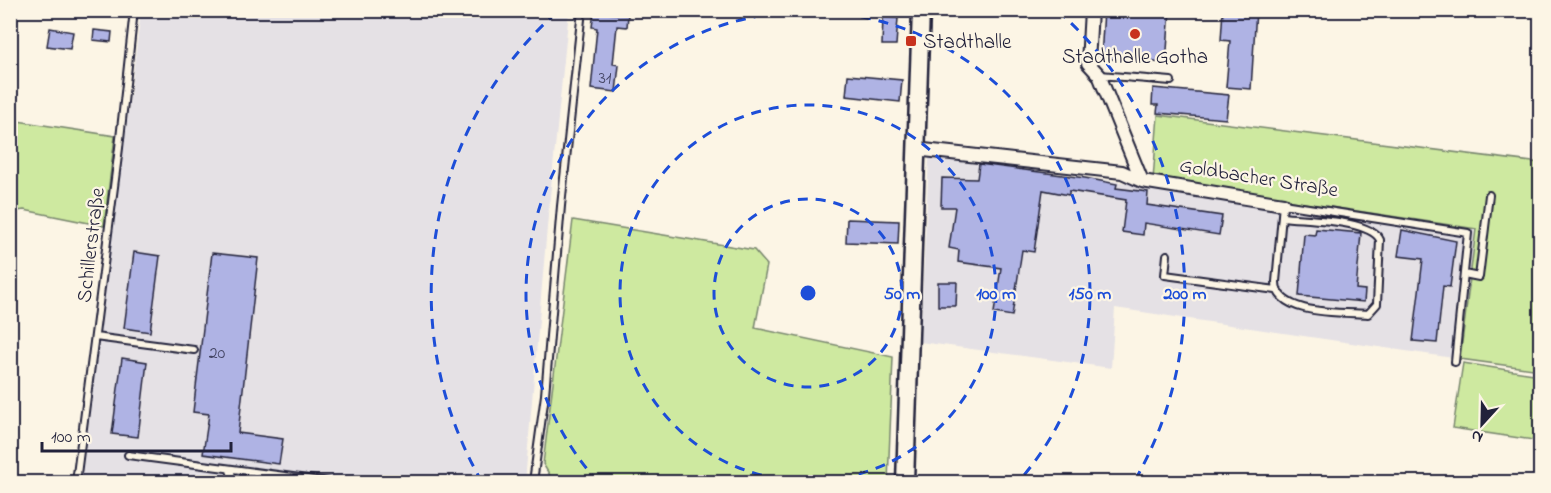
<svg xmlns="http://www.w3.org/2000/svg" width="1551" height="493" viewBox="0 0 1551 493" font-family="'Indie Flower',sans-serif">
	<style>
		.built { fill: #e5e1e5 }
		.green { fill: #cee9a0; stroke: #78866e; stroke-width: 1.5 }
		.building { fill: #afb3e4; stroke: #22223b; stroke-width: 1.5 }
		.lines { fill: none; stroke-linecap: round; stroke-linejoin: round }
		.lane-casing { stroke: #22223b; stroke-width: 10 }
		.street-casing { stroke: #22223b; stroke-width: 16 }
		.secondary-casing { stroke: #22223b; stroke-width: 21 }
		.lane { stroke: #fcf5e5; stroke-width: 6 }
		.street { stroke: #fcf5e5; stroke-width: 12 }
		.secondary { stroke: #fcf5e5; stroke-width: 16 }
		.ring { fill: none; stroke: #1d4ed8; stroke-width: 3; stroke-dasharray: 10 8 }
		.poi-dot { fill: #c8321e; stroke: #fcf5e5; stroke-width: 2 }
		.labels { text-anchor: middle; stroke-width: 4.5; stroke-linejoin: round; paint-order: stroke }
		.number-label { font-size: 18px; fill: #454665 }
		.poi-label { font-size: 21px; fill: #22223b; stroke: #fcf5e5; text-anchor: start }
		.street-label { font-size: 21px; fill: #22223b; stroke: #fcf5e5 }
		.centre { fill: #1d4ed8; stroke: #fcf5e5; stroke-width: 3 }
		.ring-label { font-size: 18px; text-anchor: middle; font-weight: bold; fill: #1d4ed8; stroke: #fcf5e5; stroke-width: 4.5; stroke-linejoin: round; paint-order: stroke }
	</style>
	<rect width="100%" height="100%" fill="#fcf5e5"/>
	<filter id="ink" filterUnits="userSpaceOnUse"><feTurbulence type="fractalNoise" baseFrequency=".0167" numOctaves="2"/><feDisplacementMap in="SourceGraphic" scale="12" xChannelSelector="R" yChannelSelector="G"/><feConvolveMatrix kernelMatrix="1 2 1 2 8 2 1 2 1" color-interpolation-filters="sRGB"/></filter>
	<g filter="url(#ink)">
		<path class="built" d="M 141,11 L 569,11 L 548,216 L 525,482 L 81,482 Z
			M 929,158 L 1152,186 L 1153,180 L 1477,229 L 1460,359 L 1115,308 L 1111,368 L 920,342 Z"/>
		<path class="green" d="M 1158,115 L 1540,163 L 1540,370 L 1460,359 L 1476,229 L 1153,180 Z
			M 11,120 L 115,136 L 104,226 L 24,210 L 11,212 Z
			M 573,220 L 754,250 L 767,265 L 755,328 L 893,357 L 888,482 L 554,482 L 543,464 Z
			M 1463,363 L 1540,375 L 1540,441 L 1453,428 Z"/>
		<path class="building" d="M 1104,10 L 1170,10 L 1166,63 L 1101,58 Z
			M 1223,10 L 1256,10 L 1251,89 L 1226,87 L 1230,41 L 1221,40 Z
			M 594,12 L 628,15 L 627,27 L 617,26 L 613,64 L 619,65 L 616,92 L 591,89 L 597,28 L 592,27 Z
			M 883,17 L 898,18 L 896,45 L 882,45 Z
			M 50,28 L 73,32 L 70,49 L 47,46 Z
			M 94,30 L 112,32 L 111,42 L 93,40 Z
			M 848,75 L 902,80 L 900,102 L 846,96 Z
			M 1153,88 L 1229,95 L 1226,119 L 1157,113 L 1158,105 L 1152,105 Z
			M 979,164 L 1085,178 L 1117,184 L 1116,188 L 1148,192 L 1147,205 L 1222,216 L 1219,235 L 1144,223 L 1143,235 L 1122,232 L 1126,200 L 1069,191 L 1069,195 L 1043,190 L 1034,252 L 1022,250 L 1012,316 L 994,313 L 1001,268 L 958,262 L 959,250 L 949,248 L 955,207 L 941,207 L 942,178 L 977,179 Z
			M 847,219 L 899,221 L 898,244 L 846,242 Z
			M 1316,229 L 1361,233 L 1356,289 L 1365,290 L 1364,302 L 1299,296 L 1304,234 L 1315,235 Z
			M 1402,230 L 1456,241 L 1450,287 L 1443,286 L 1437,343 L 1413,341 L 1423,259 L 1398,256 Z
			M 134,252 L 160,256 L 150,332 L 124,328 Z
			M 212,253 L 258,258 L 238,433 L 283,439 L 279,464 L 203,454 L 209,414 L 193,412 Z
			M 938,282 L 957,282 L 956,306 L 938,306 Z
			M 122,358 L 147,362 L 138,437 L 112,434 Z"/>
		<g class="lines">
			<defs>
				<path id="lane" d="M 1100,75 L 1171,81
					M 1282,217 C 1305,220 1370,219 1380,240 L 1377,304 L 1368,314 C 1344,312 1276,316 1276,282 L 1283,204 L 1468,233 L 1455,362
					M 1167,255 L 1165,275 L 1276,290
					M 1464,274 L 1479,277 L 1489,195
					M 95,337 L 194,350
					M 128,455 L 330,482
					M 230,470 L 234,482
					M 76,482 L 119,148 L 134,10
					M 533,482 L 545,395 L 561,206 L 582,10"/>
				<path id="street" d="M 1091,10 L 1088,63 L 1099,75 L 1142,181
					M 915,149 L 1122,172 L 1142,181 L 1283,204"/>
				<path id="secondary" d="M 905,482 L 921,10"/>
			</defs>
			<use href="#lane" class="lane-casing"/>
			<use href="#street" class="street-casing"/>
			<use href="#secondary" class="secondary-casing"/>
			<use href="#lane" class="lane"/>
			<use href="#street" class="street"/>
			<use href="#secondary" class="secondary"/>
		</g>
	</g>
	<g class="ring">
		<circle cx="808" cy="293" r="94"/>
		<circle cx="808" cy="293" r="188"/>
		<path d="M598 482A282 282 0 1 1 1018 482"/>
		<path d="M482 482A377 377 0 0 1 558 11M1058 11A377 377 0 0 1 1134 482"/>
	</g>
	<g class="poi-dot">
		<circle cx="1135" cy="34" r="6"/>
		<rect x="905" y="35" width="12" height="12" rx="3"/>
	</g>
	<g class="labels">
		<g class="number-label">
			<text x="605" y="83">31</text>
			<text x="217" y="358">20</text>
		</g>
		<g class="poi-label">
			<text x="923" y="48">Stadthalle</text>
			<text x="1135" y="63" text-anchor="middle">Stadthalle Gotha</text>
		</g>
		<g class="street-label">
			<text transform="translate(1259 177) rotate(9)" y="7">Goldbacher Straße</text>
			<text transform="translate(90 245) rotate(-83)" y="7">Schillerstraße</text>
		</g>
	</g>
	<circle cx="808" cy="293" r="9" class="centre"/>
	<g class="ring-label">
		<text x="902" y="299">50 m</text>
		<text x="996" y="299">100 m</text>
		<text x="1090" y="299">150 m</text>
		<text x="1185" y="299">200 m</text>
	</g>
	<rect width="1551" height="493" fill="none" stroke="#fcf5e5" stroke-width="36"/>
	<rect x="18" y="18" width="1515" height="457" fill="none" stroke="#22223b" stroke-width="2" filter="url(#ink)"/>
	<g transform="translate(1482 424) rotate(202)" stroke="#fcf5e5" stroke-width="4.5" paint-order="stroke">
	<path d="M0-4.5L10 22L0 15L-10 22Z" fill="#22223b"/>
	<text y="-9" font-size="16" font-weight="bold" text-anchor="middle" fill="#22223b">N</text>
	</g>
	<path d="M42 442v9h189v-9" fill="none" stroke="#22223b" stroke-width="3"/>
	<text x="51" y="442" font-size="18" fill="#22223b" stroke="#fcf5e5" stroke-width="4.5" paint-order="stroke">100 m</text>
</svg>
